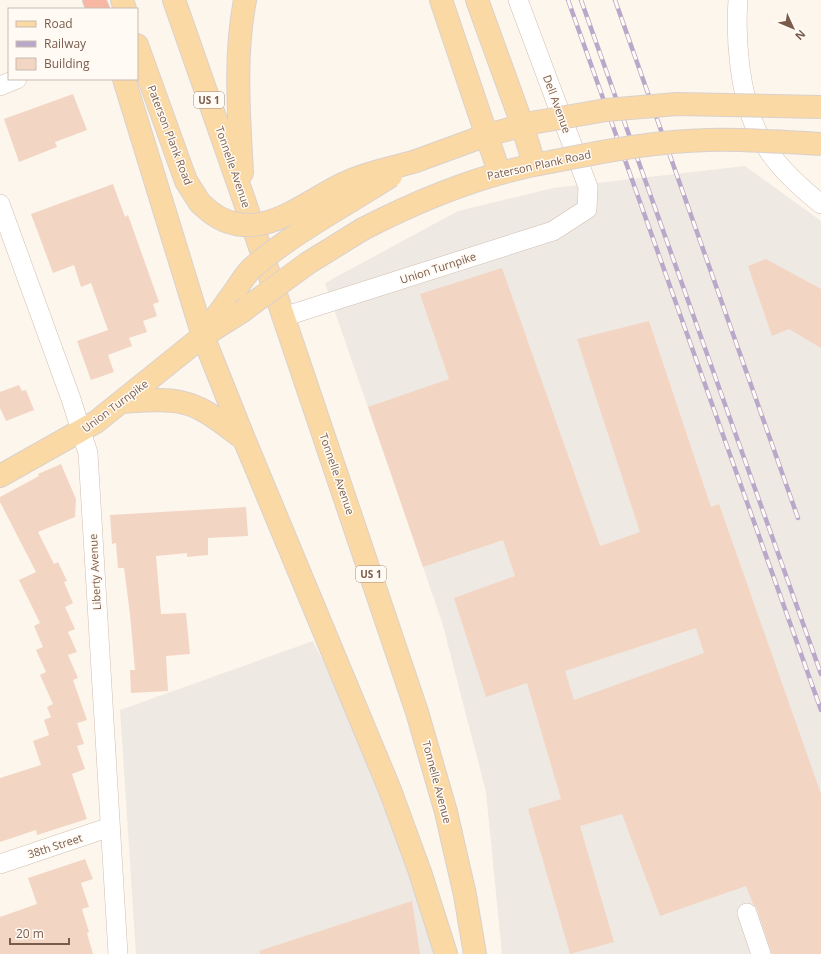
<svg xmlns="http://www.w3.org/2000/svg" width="821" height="954" viewBox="0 0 821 954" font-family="'Open Sans',sans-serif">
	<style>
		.industrial { fill: #efe9e4 }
		.building { fill: #f3d5c3; fill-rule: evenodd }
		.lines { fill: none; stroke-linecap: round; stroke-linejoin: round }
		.minor-casing { stroke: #d1beb0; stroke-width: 20 }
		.major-casing { stroke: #dad1cd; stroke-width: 24 }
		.highway-casing { stroke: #dad1cd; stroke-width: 24 }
		.minor { stroke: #fff; stroke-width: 19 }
		.major { stroke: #fbd9a5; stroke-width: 22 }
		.highway { stroke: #f7b7a3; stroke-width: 22 }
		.rail-casing { stroke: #b9a8c9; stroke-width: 4.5 }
		.rail { stroke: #fffaf3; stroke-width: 3; stroke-dasharray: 9; stroke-linecap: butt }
		.major-bridge-casing { stroke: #dad1cd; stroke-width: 24; stroke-linecap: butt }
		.major-bridge { stroke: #fbd9a5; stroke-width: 22 }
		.labels { text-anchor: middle; stroke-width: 3; stroke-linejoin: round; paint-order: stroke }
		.shield { fill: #fffaf3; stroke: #a28b7f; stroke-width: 1 }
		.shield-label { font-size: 10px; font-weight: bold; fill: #7a5c4d }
		.street-label { font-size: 11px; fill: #7a5c4d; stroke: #fffaf3 }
	</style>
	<rect width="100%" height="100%" fill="#fdf6ec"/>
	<path class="industrial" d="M 745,166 L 821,221 L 821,954 L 502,954 L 486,792 L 442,622 L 325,283 L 458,211 L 553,188 Z
		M 313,641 L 398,811 L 451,954 L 136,954 L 120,710 Z"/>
	<path class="building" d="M 73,94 L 87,130 L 55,142 L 57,147 L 19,162 L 4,119 Z
		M 113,184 L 125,217 L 128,215 L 159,302 L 153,304 L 157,316 L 143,321 L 147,332 L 129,338 L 132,346 L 108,355 L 114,372 L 91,380 L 77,341 L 108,330 L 91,283 L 81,287 L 74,265 L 53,273 L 31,214 Z
		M 766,259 L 821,289 L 821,348 L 789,329 L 772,336 L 748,266 Z
		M 502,268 L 600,546 L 640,532 L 577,339 L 649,321 L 711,507 L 719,504 L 821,794 L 821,954 L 772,954 L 757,909 L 753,904 L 746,886 L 660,916 L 622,814 L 580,826 L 614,942 L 570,954 L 528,809 L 561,799 L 527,683 L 486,697 L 454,598 L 515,576 L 503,540 L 423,567 L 368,407 L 449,379 L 420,294 ZM 696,628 L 704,653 L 574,700 L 565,671 Z
		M 19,385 L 22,391 L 26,390 L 34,410 L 6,421 L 0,408 L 0,392 Z
		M 61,464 L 76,499 L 75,517 L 38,532 L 54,564 L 58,562 L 67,581 L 64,582 L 73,603 L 65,607 L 75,629 L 68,632 L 77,652 L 68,655 L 78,678 L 73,680 L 87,720 L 77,723 L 84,744 L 77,746 L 85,769 L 72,774 L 87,819 L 37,835 L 36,830 L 0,842 L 0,778 L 41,765 L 33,741 L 49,735 L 44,720 L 51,717 L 47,707 L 53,704 L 40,675 L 46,672 L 36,650 L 43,647 L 34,626 L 40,623 L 19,580 L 36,572 L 0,502 L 0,497 L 39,476 L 38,474 Z
		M 246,507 L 248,536 L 208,538 L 208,555 L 187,557 L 187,553 L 156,556 L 161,614 L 186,613 L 190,654 L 166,656 L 168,691 L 131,693 L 130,670 L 135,670 L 130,614 L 124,568 L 118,568 L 116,543 L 112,544 L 110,515 Z
		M 85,859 L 93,879 L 81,883 L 89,907 L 82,909 L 89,932 L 87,933 L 93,954 L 0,954 L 0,917 L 37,904 L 28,878 Z
		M 412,901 L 420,954 L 260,954 L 259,951 Z"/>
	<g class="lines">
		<defs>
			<path id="minor" d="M 738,0 C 735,40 740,95 757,131 C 771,161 796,184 821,204
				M 0,86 L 17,79
				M 0,204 L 71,399 L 88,453 L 118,954
				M 283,317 L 553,231 L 587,209 L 588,187 L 518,0
				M 0,864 L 110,827
				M 747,913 L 761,954"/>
			<path id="major" d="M 122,0 L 125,9
				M 174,0 L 244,200 L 417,712 L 446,812 L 465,895 L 475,954
				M 441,0 L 499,172
				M 477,0 L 522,124 L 534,164
				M 137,45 L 186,181 L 200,203 L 209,211
				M 124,79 L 203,336 L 244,439 L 390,790 L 420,872 L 446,954
				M 416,161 L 487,135 L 536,122
				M 242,173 C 239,114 234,58 245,0
				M 363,229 C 423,198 484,173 550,162
				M 209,327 L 237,288
				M 123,402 C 142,401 162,398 180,402 C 204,406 224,425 244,439
				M 0,476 L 96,422 L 203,336 L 241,312"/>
			<path id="highway" d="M 94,0 L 98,9"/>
		</defs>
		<use href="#minor" class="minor-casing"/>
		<use href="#major" class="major-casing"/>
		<use href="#highway" class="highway-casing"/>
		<use href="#minor" class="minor"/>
		<use href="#major" class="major"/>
		<use href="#highway" class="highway"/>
		<defs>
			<path id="rail" d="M 568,0 L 821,710
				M 581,0 L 821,674
				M 615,0 L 798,518"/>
		</defs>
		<use href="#rail" class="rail-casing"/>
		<use href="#rail" class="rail"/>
		<defs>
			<path id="major-bridge" d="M 537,122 L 606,110 L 677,104 L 821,107
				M 550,162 C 602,152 655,141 708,140 C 745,139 784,142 821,144
				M 209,211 C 256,248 302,203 345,183 C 367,172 393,168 416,161
				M 237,288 C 241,282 246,274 251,269 C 291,234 346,205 391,176
				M 241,312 L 308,263 L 363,229"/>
		</defs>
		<use href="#major-bridge" class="major-bridge-casing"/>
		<use href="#major-bridge" class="major-bridge"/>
	</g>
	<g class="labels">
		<g class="shield">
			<rect x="194" y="92" width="30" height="16" rx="3"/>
			<rect x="356" y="566" width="30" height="16" rx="3"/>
		</g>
		<g class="shield-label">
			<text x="209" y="104">US 1</text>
			<text x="371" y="578">US 1</text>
		</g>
		<g class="street-label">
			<text transform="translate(557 104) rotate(70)" y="4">Dell Avenue</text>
			<text transform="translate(170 135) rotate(69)" y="4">Paterson Plank Road</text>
			<text transform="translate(539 165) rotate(-12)" y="4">Paterson Plank Road</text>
			<text transform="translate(233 167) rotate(71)" y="4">Tonnelle Avenue</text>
			<text transform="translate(438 268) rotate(-18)" y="4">Union Turnpike</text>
			<text transform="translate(115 406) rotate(-37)" y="4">Union Turnpike</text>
			<text transform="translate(337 474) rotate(71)" y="4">Tonnelle Avenue</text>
			<text transform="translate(95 572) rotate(-93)" y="4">Liberty Avenue</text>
			<text transform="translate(437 782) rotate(75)" y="4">Tonnelle Avenue</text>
			<text transform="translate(55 846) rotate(-18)" y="4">38th Street</text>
		</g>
	</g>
	<rect x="8" y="8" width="130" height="72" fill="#fffaf3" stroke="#cabbb1"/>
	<rect x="16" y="21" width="20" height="6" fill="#fbd9a5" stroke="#cabbb1"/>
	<text x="44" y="28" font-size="12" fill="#7a5c4d">Road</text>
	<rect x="16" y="41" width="20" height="6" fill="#b9a8c9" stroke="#cabbb1"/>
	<text x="44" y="48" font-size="12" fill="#7a5c4d">Railway</text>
	<rect x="16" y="58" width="20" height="12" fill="#f3d5c3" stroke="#cabbb1"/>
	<text x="44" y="68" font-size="12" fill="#7a5c4d">Building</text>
	<g transform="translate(793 28) rotate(134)" stroke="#fffaf3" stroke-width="3" paint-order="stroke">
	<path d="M0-3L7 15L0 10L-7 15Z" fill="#7a5c4d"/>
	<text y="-6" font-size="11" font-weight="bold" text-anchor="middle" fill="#7a5c4d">N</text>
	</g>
	<path d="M10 938v6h59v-6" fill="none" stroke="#7a5c4d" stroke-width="2"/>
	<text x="16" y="938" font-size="12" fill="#7a5c4d" stroke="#fffaf3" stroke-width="3" paint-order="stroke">20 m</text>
</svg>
